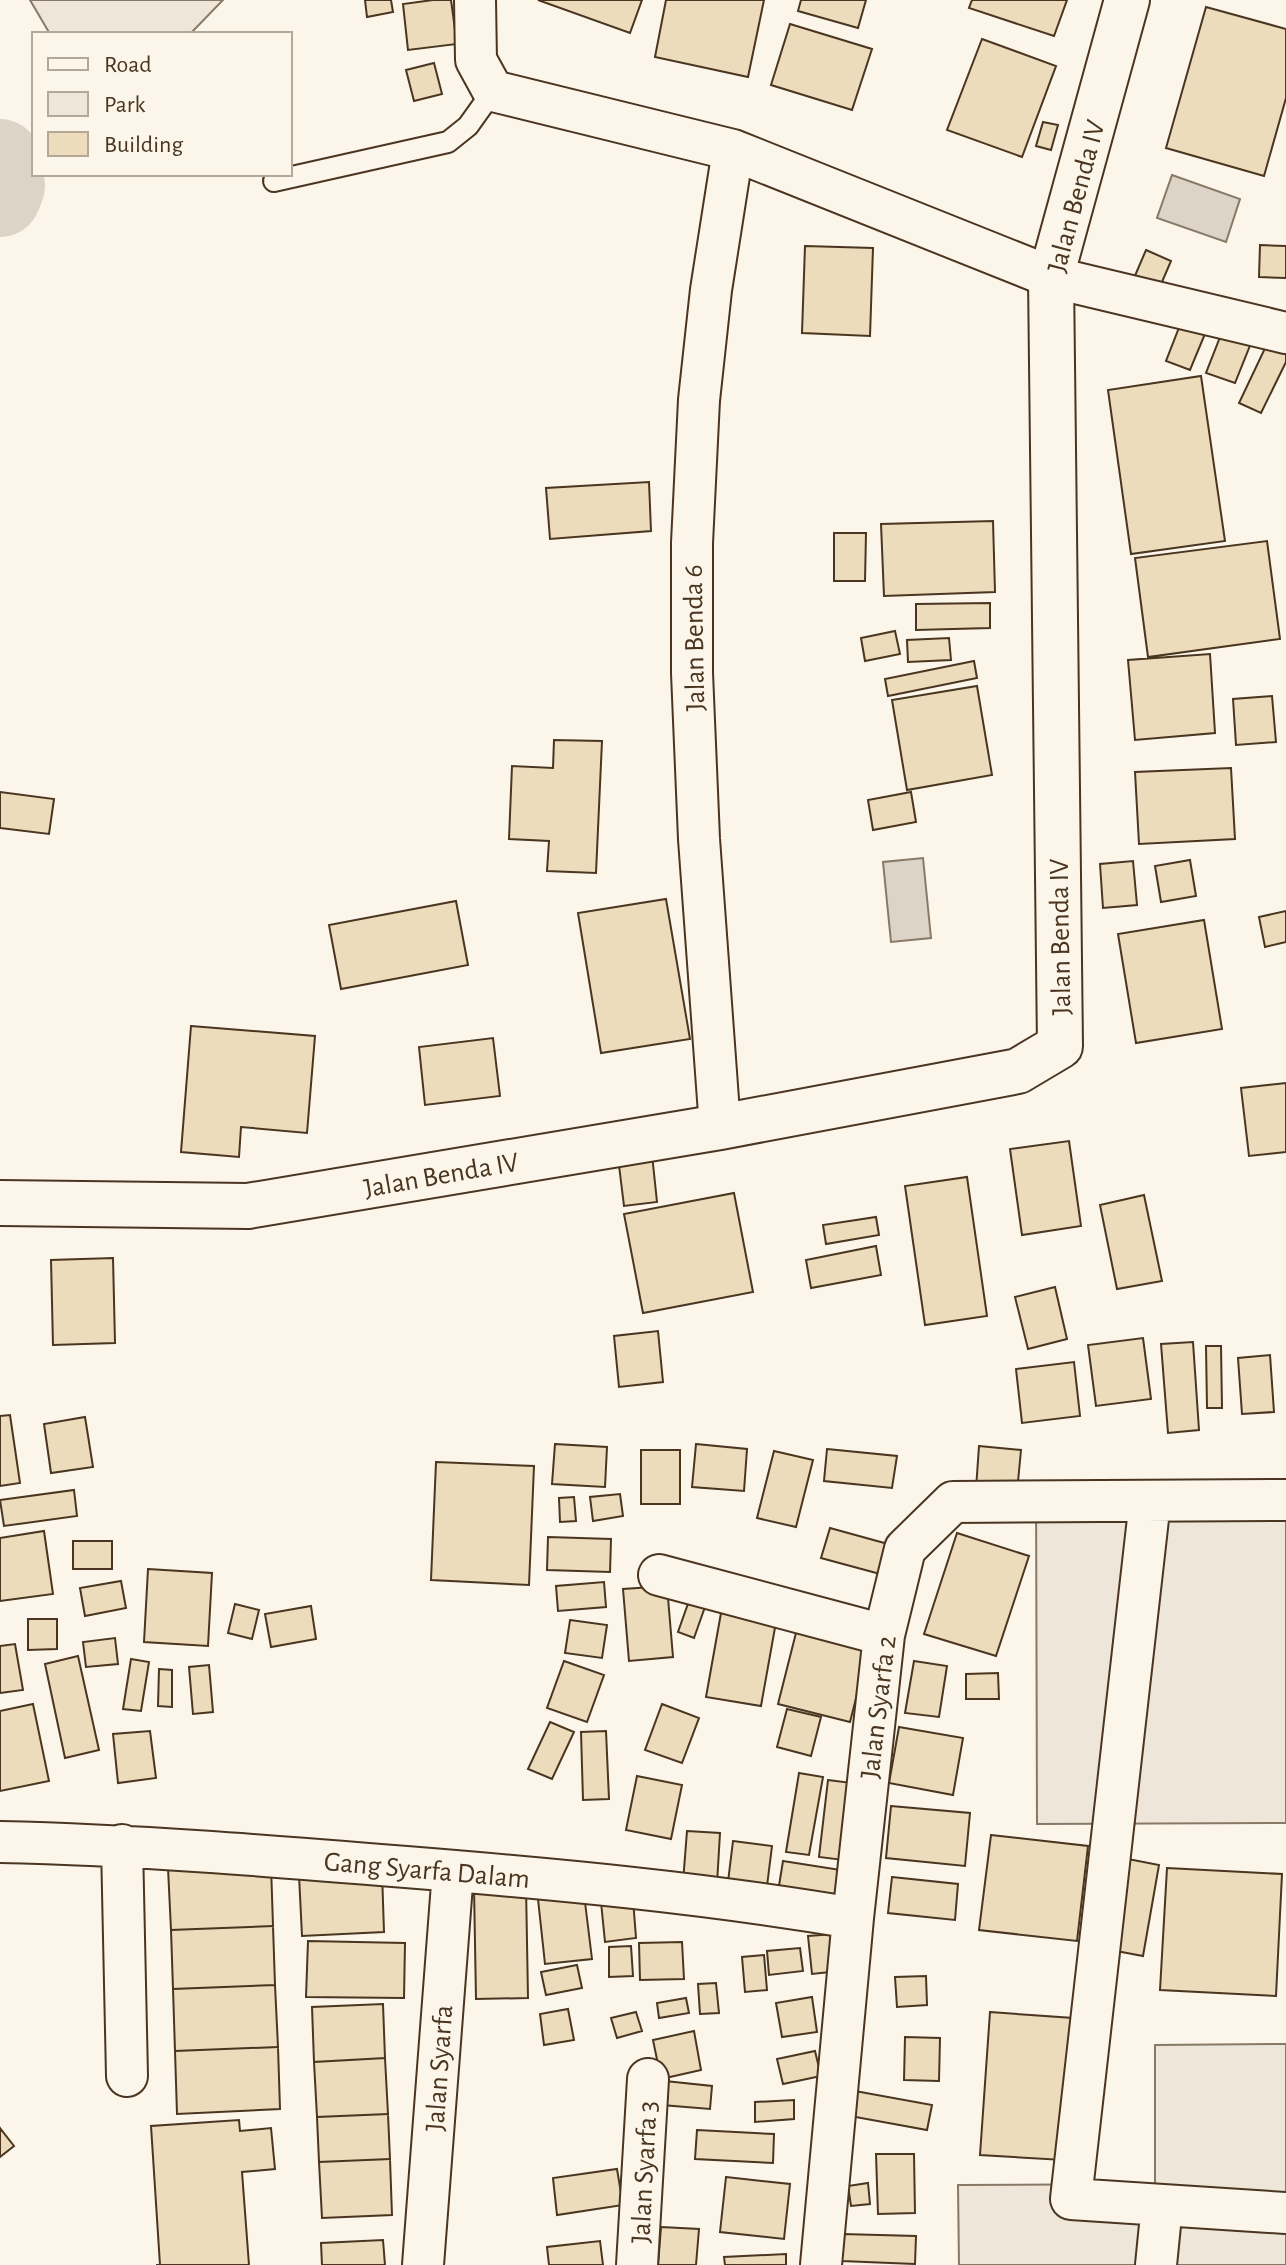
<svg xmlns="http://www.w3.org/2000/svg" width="1286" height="2265" viewBox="0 0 1286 2265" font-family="'Alegreya Sans',sans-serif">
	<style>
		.green { fill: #ede6d9; stroke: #887966; stroke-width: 2 }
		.water { fill: #dcd4c6; stroke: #887966; stroke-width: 2 }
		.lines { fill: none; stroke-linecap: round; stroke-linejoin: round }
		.river { stroke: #dcd4c6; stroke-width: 82 }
		.building { fill: #ecdcbc; stroke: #4a3520; stroke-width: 2 }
		.lane-casing { stroke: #4a3520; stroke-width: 24 }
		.street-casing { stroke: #4a3520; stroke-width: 44 }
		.secondary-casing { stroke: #4a3520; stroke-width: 48 }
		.lane { stroke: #fbf6e9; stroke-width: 20 }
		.street { stroke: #fbf6e9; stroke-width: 40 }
		.secondary { stroke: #fbf6e9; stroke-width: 44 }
		.labels { text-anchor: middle; stroke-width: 6; stroke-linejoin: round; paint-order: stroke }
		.street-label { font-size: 28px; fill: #4a3520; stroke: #fbf6e9 }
	</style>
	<rect width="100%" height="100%" fill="#fbf6e9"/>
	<path class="green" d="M 30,0 L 223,0 L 190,34 L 50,34 Z
		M 1286,1481 L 1286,1823 L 1037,1824 L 1036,1483 Z
		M 1286,2044 L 1286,2265 L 959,2265 L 958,2185 L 1155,2184 L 1155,2045 Z"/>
	<path class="water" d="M 1172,175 L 1240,199 L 1226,242 L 1157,218 Z
		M 923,858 L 931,938 L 891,942 L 883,862 Z"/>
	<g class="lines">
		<path class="river" d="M 0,160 L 4,186 L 0,196"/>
	</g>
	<path class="building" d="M 365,0 L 391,0 L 393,12 L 367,17 Z
		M 433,0 L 451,0 L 457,44 L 408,50 L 403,4 Z
		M 538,0 L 642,0 L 630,33 Z
		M 666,0 L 764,0 L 748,77 L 655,57 Z
		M 801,0 L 866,0 L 858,28 L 798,11 Z
		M 972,0 L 1067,0 L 1054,36 L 969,8 Z
		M 1206,7 L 1286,29 L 1286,98 L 1264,176 L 1166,148 Z
		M 790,24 L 872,49 L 852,110 L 771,85 Z
		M 982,39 L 1056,66 L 1022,157 L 947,130 Z
		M 434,63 L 442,94 L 414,101 L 406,70 Z
		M 1043,122 L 1058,125 L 1051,150 L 1036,146 Z
		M 1260,245 L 1286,246 L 1286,278 L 1259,277 Z
		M 805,246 L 873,248 L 870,336 L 802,333 Z
		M 1146,250 L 1171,261 L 1159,289 L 1134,278 Z
		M 1182,320 L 1207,329 L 1190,370 L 1166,361 Z
		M 1224,327 L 1253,338 L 1235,383 L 1206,373 Z
		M 1267,344 L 1286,352 L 1286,362 L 1261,413 L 1239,403 Z
		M 1201,376 L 1225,541 L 1131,554 L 1108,390 Z
		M 649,482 L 651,531 L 550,539 L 546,488 Z
		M 993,521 L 995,592 L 884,596 L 881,524 Z
		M 834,533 L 866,533 L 865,581 L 834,581 Z
		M 1267,541 L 1280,639 L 1148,657 L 1135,558 Z
		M 990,603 L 990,628 L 916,630 L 916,604 Z
		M 895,631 L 900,654 L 865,661 L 861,638 Z
		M 949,638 L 951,660 L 908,662 L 907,640 Z
		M 1210,654 L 1215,733 L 1135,740 L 1128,660 Z
		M 974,661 L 977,678 L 888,696 L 885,679 Z
		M 977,686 L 992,775 L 907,790 L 892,700 Z
		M 1272,696 L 1276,742 L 1236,745 L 1233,699 Z
		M 554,740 L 602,741 L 596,873 L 547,871 L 549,841 L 509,839 L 512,766 L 553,768 Z
		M 1231,768 L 1235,839 L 1139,844 L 1135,772 Z
		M 0,792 L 54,799 L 49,834 L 0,828 Z
		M 911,792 L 916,822 L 873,830 L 868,800 Z
		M 1190,860 L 1196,896 L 1161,902 L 1155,866 Z
		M 1133,861 L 1137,905 L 1103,908 L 1100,864 Z
		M 666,899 L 690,1039 L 601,1053 L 578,913 Z
		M 456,901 L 468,965 L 341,989 L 329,925 Z
		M 1286,911 L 1286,942 L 1265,947 L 1259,917 Z
		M 1204,920 L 1222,1029 L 1136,1043 L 1118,934 Z
		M 191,1026 L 315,1036 L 307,1133 L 241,1127 L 239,1157 L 181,1152 Z
		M 493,1038 L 500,1096 L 425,1105 L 419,1047 Z
		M 1286,1083 L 1286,1152 L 1249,1156 L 1241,1088 Z
		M 1069,1141 L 1081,1226 L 1022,1235 L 1010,1149 Z
		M 651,1145 L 657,1202 L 624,1206 L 617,1149 Z
		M 967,1177 L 987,1316 L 925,1325 L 905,1186 Z
		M 734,1193 L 753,1292 L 643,1313 L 624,1214 Z
		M 1144,1195 L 1162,1281 L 1117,1289 L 1100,1205 Z
		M 876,1217 L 879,1235 L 826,1244 L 823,1225 Z
		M 876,1246 L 881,1275 L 811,1288 L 806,1260 Z
		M 113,1258 L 115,1343 L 53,1345 L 51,1260 Z
		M 1055,1287 L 1067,1339 L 1028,1349 L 1015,1297 Z
		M 658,1331 L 663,1382 L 619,1387 L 614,1336 Z
		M 1143,1338 L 1151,1399 L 1096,1406 L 1088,1345 Z
		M 1193,1342 L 1199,1430 L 1168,1433 L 1161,1344 Z
		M 1206,1346 L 1221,1346 L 1222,1408 L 1207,1408 Z
		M 1270,1355 L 1274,1412 L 1242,1414 L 1238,1358 Z
		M 1074,1362 L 1080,1416 L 1022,1423 L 1016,1369 Z
		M 10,1415 L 20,1483 L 0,1486 L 0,1416 Z
		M 85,1417 L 93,1467 L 51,1473 L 44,1424 Z
		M 555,1444 L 607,1447 L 605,1487 L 552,1484 Z
		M 696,1444 L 747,1449 L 744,1491 L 692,1487 Z
		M 979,1446 L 1021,1450 L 1017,1492 L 976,1489 Z
		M 827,1449 L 897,1456 L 892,1488 L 824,1481 Z
		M 641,1450 L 680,1450 L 680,1504 L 641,1504 Z
		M 774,1451 L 813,1460 L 796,1527 L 757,1518 Z
		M 436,1462 L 534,1466 L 529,1585 L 431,1580 Z
		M 74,1490 L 77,1516 L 4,1526 L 0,1500 Z
		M 620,1494 L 623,1516 L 593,1521 L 590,1497 Z
		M 574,1497 L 576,1521 L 560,1522 L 559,1498 Z
		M 830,1528 L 888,1544 L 880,1574 L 821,1558 Z
		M 44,1531 L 53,1594 L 0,1601 L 0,1538 Z
		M 957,1533 L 1029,1556 L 996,1656 L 924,1634 Z
		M 548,1537 L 611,1539 L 610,1572 L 547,1570 Z
		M 73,1541 L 112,1541 L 112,1569 L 73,1569 Z
		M 148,1569 L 212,1573 L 208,1646 L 144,1642 Z
		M 121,1581 L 126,1608 L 85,1616 L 80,1588 Z
		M 604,1582 L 606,1607 L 558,1611 L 556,1586 Z
		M 667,1586 L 673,1657 L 629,1661 L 623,1589 Z
		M 690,1598 L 706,1604 L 694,1638 L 678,1632 Z
		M 235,1604 L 259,1610 L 252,1639 L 228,1633 Z
		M 311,1606 L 316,1639 L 271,1647 L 265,1614 Z
		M 721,1613 L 776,1622 L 761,1706 L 706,1697 Z
		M 28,1619 L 57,1619 L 57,1649 L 28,1650 Z
		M 570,1620 L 607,1625 L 602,1658 L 565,1653 Z
		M 799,1621 L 871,1639 L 850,1722 L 778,1704 Z
		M 115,1638 L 118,1664 L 86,1667 L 83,1642 Z
		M 15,1644 L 23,1690 L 0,1693 L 0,1646 Z
		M 78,1656 L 99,1750 L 65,1758 L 45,1664 Z
		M 131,1659 L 149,1662 L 141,1711 L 123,1709 Z
		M 564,1661 L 604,1675 L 587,1722 L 547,1708 Z
		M 914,1661 L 947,1666 L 939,1717 L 905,1713 Z
		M 209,1665 L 213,1712 L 193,1714 L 189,1667 Z
		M 159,1669 L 172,1670 L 172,1707 L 158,1706 Z
		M 998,1673 L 999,1699 L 966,1699 L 966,1674 Z
		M 33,1704 L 49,1781 L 0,1791 L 0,1711 Z
		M 662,1704 L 699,1718 L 682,1763 L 645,1750 Z
		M 787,1709 L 821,1717 L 811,1756 L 777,1747 Z
		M 550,1722 L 574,1732 L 552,1779 L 528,1769 Z
		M 899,1727 L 963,1738 L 953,1795 L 889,1783 Z
		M 150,1731 L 156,1778 L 118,1783 L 113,1734 Z
		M 606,1731 L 609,1799 L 583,1800 L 581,1732 Z
		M 799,1773 L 823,1777 L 809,1855 L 786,1852 Z
		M 637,1776 L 682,1785 L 671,1839 L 626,1830 Z
		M 828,1780 L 852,1783 L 843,1860 L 819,1857 Z
		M 891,1806 L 970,1813 L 965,1866 L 886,1858 Z
		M 687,1831 L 720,1833 L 717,1884 L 683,1882 Z
		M 991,1835 L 1088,1846 L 1077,1941 L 979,1930 Z
		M 733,1841 L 772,1846 L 766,1894 L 727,1890 Z
		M 1128,1859 L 1159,1865 L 1143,1956 L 1111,1950 Z
		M 783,1861 L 847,1871 L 841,1908 L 777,1898 Z
		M 271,1865 L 273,1926 L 171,1930 L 168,1868 Z
		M 1167,1868 L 1282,1874 L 1276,1996 L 1160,1990 Z
		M 382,1872 L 384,1932 L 302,1936 L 299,1875 Z
		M 892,1877 L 958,1884 L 955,1920 L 888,1913 Z
		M 526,1886 L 528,1998 L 476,1999 L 474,1887 Z
		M 584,1894 L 592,1959 L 545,1964 L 538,1899 Z
		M 633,1899 L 636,1938 L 605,1942 L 601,1902 Z
		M 273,1926 L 275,1985 L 173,1989 L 171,1930 Z
		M 835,1934 L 839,1971 L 812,1974 L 808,1936 Z
		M 308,1941 L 405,1943 L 404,1998 L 306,1997 Z
		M 682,1942 L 684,1979 L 640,1980 L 639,1943 Z
		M 631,1946 L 633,1976 L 609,1977 L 609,1947 Z
		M 800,1948 L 803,1971 L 769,1975 L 767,1951 Z
		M 764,1955 L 767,1990 L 745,1992 L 742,1957 Z
		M 577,1965 L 582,1988 L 546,1995 L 541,1972 Z
		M 926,1976 L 927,2005 L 897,2007 L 895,1977 Z
		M 716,1983 L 719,2013 L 700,2014 L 698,1984 Z
		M 275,1985 L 278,2047 L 175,2051 L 173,1989 Z
		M 812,1997 L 817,2032 L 782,2037 L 776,2003 Z
		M 686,1998 L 689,2013 L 659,2018 L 657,2003 Z
		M 383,2004 L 385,2058 L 314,2062 L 312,2007 Z
		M 568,2009 L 574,2040 L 544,2045 L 540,2014 Z
		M 636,2012 L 642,2031 L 617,2038 L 611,2018 Z
		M 990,2012 L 1073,2018 L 1063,2160 L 980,2155 Z
		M 694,2031 L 701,2070 L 661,2079 L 653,2040 Z
		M 905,2037 L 940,2038 L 939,2081 L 904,2080 Z
		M 278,2047 L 280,2109 L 177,2114 L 175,2051 Z
		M 815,2051 L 821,2076 L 783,2084 L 777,2059 Z
		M 385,2058 L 388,2114 L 317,2117 L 314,2062 Z
		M 665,2081 L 712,2086 L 710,2109 L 662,2105 Z
		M 855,2091 L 932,2105 L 927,2130 L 850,2116 Z
		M 794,2100 L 794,2119 L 755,2122 L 755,2102 Z
		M 388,2114 L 390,2159 L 319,2162 L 317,2117 Z
		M 239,2120 L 240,2131 L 271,2128 L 275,2169 L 242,2172 L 249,2265 L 156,2265 L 160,2265 L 151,2126 Z
		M 0,2128 L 14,2146 L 0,2157 Z
		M 697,2130 L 774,2134 L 773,2163 L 695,2159 Z
		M 876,2154 L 914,2154 L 915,2213 L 878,2214 Z
		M 390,2159 L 392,2215 L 322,2218 L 319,2162 Z
		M 617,2169 L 623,2205 L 557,2215 L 553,2178 Z
		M 726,2177 L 790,2184 L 784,2239 L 720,2232 Z
		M 868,2183 L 870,2204 L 851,2206 L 848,2186 Z
		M 661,2227 L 699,2229 L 696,2265 L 658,2265 Z
		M 842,2234 L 916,2236 L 915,2264 L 842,2261 Z
		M 383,2240 L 385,2265 L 322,2265 L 321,2243 Z
		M 600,2241 L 603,2265 L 549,2265 L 547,2247 Z
		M 786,2254 L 786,2265 L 725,2265 L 724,2257 Z"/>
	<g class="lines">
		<defs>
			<path id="lane" d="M 274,181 L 448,142 L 468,126 L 493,91"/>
			<path id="street" d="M 475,0 L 476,60 L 493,91 L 733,150 L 1051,277 L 1286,333
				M 720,1127 L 699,839 L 692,673 L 692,543 L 699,400 L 711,290 L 733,150
				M 1150,1501 L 1071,2199 L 1286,2213
				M 659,1575 L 884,1635
				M 0,1842 C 136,1845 271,1856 406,1867 C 556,1879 705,1893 853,1918
				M 122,1845 L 127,2076
				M 423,2265 L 453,1871
				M 637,2265 L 648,2079
				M 821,2265 L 853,1918 L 884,1635 L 905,1549 L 953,1502 L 1286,1500
				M 1156,2265 L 1162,2205"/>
			<path id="secondary" d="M 0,1203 L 248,1206 L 720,1127 L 1018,1071 L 1060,1046 L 1051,277 L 1127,0"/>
		</defs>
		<use href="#lane" class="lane-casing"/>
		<use href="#street" class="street-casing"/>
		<use href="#secondary" class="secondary-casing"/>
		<use href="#lane" class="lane"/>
		<use href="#street" class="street"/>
		<use href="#secondary" class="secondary"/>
	</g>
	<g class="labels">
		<g class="street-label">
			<text transform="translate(1075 196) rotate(-75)" y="10">Jalan Benda IV</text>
			<text transform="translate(693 638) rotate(-91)" y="10">Jalan Benda 6</text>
			<text transform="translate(1059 937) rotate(-91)" y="10">Jalan Benda IV</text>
			<text transform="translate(441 1174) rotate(-10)" y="10">Jalan Benda IV</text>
			<text transform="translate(877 1707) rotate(-83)" y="10">Jalan Syarfa 2</text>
			<text transform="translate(427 1869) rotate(5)" y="10">Gang Syarfa Dalam</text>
			<text transform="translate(438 2068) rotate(-86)" y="10">Jalan Syarfa</text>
			<text transform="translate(643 2172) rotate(-87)" y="10">Jalan Syarfa 3</text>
		</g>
	</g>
	<rect x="32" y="32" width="260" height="144" fill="#fbf6e9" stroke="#b4a999" stroke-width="2"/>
	<rect x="48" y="58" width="40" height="12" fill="#fbf6e9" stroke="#b4a999" stroke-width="2"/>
	<text x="104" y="72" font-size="24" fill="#4a3520">Road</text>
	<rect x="48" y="92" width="40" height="24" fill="#ede6d9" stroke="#b4a999" stroke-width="2"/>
	<text x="104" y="112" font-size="24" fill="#4a3520">Park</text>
	<rect x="48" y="132" width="40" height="24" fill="#ecdcbc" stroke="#b4a999" stroke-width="2"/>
	<text x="104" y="152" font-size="24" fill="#4a3520">Building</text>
</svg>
